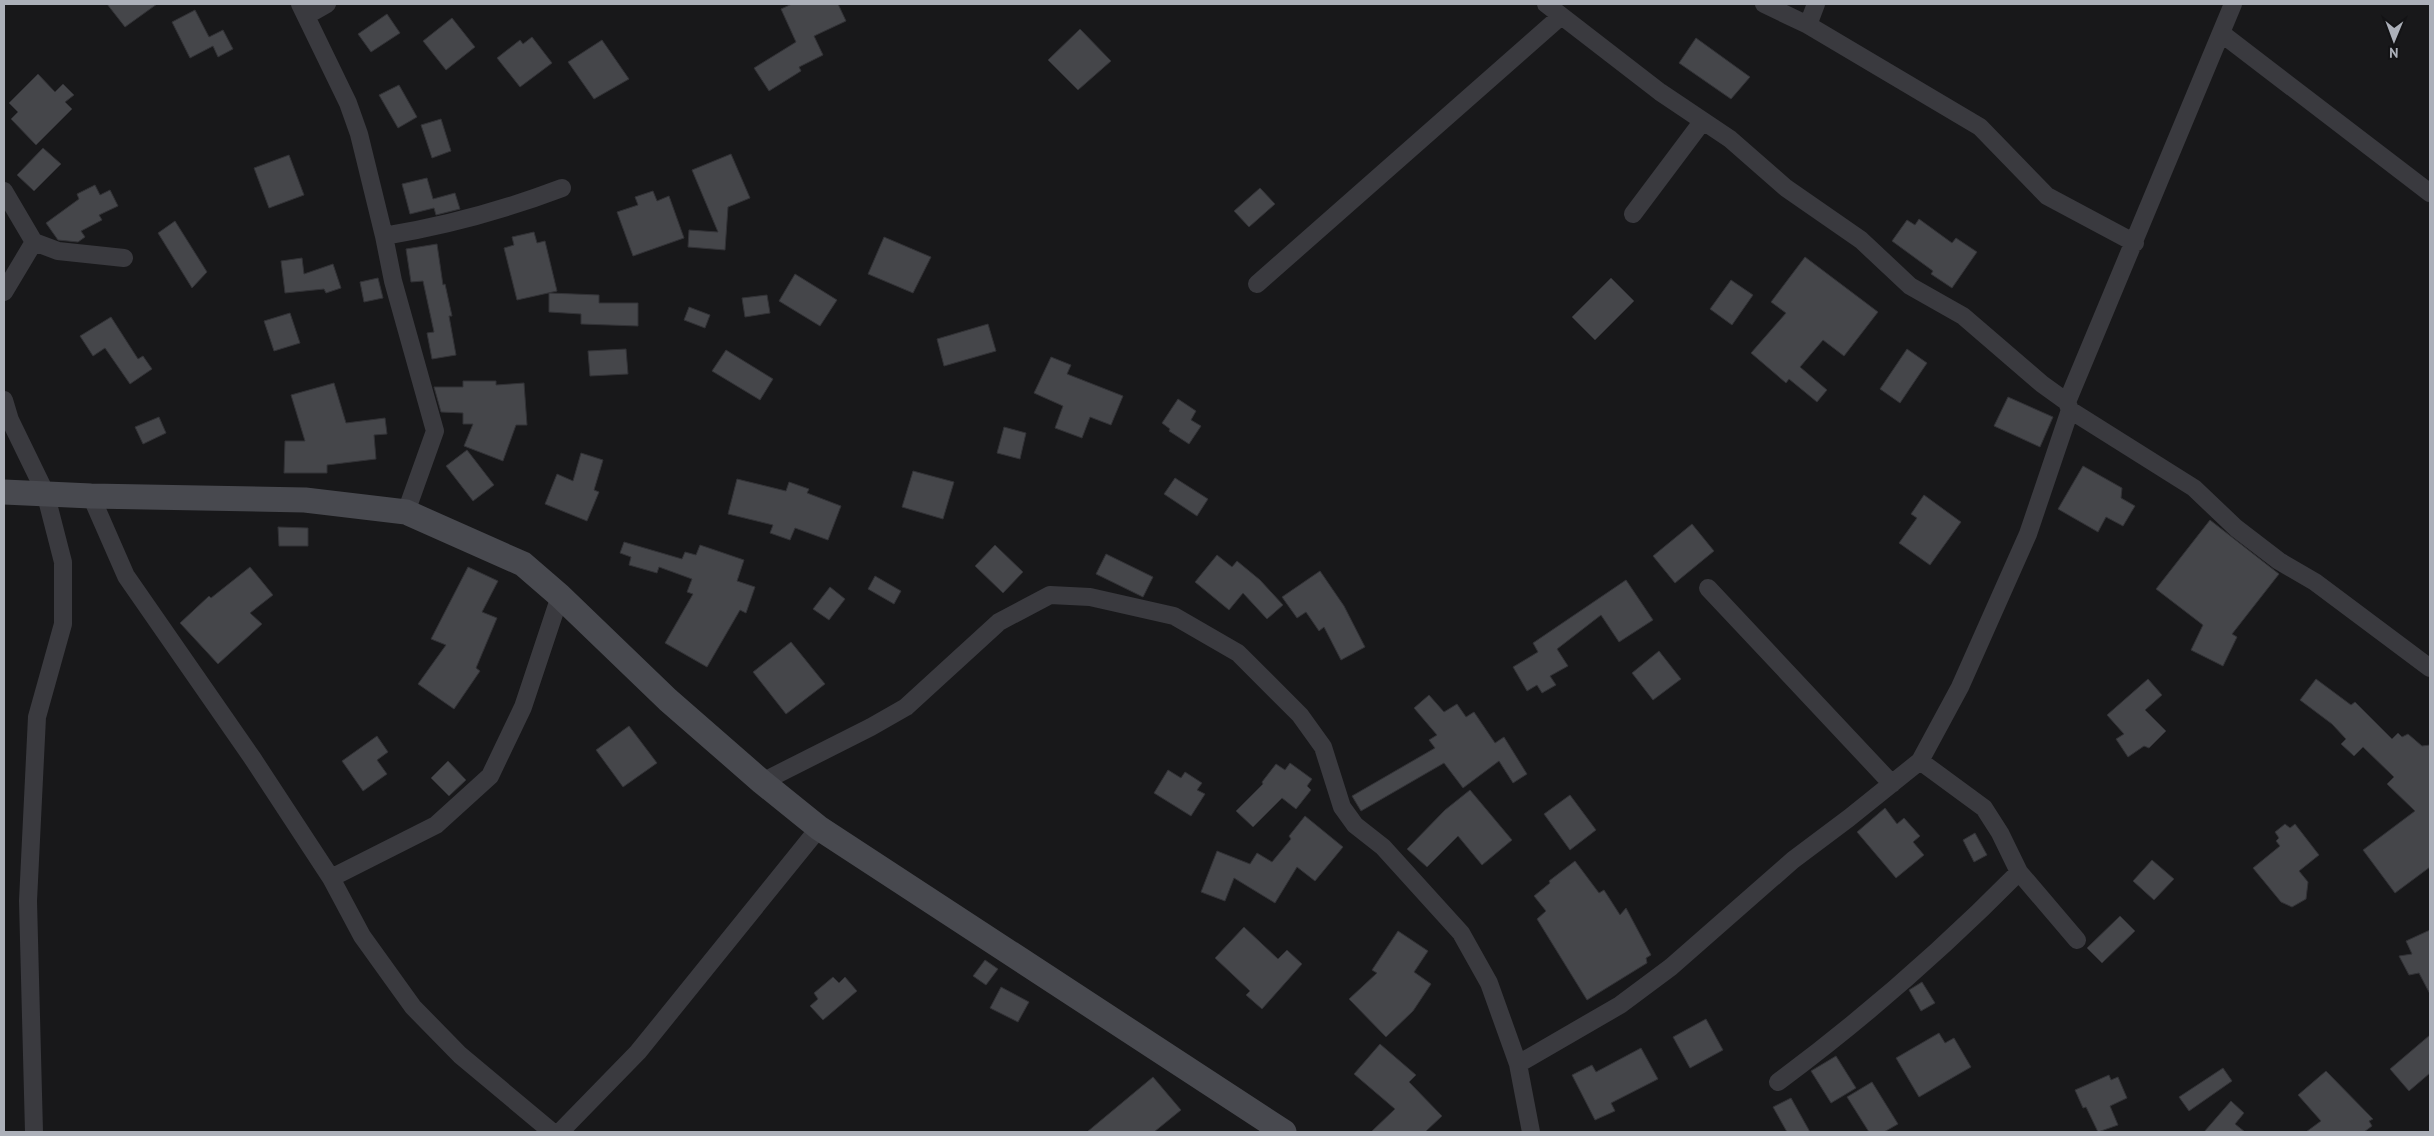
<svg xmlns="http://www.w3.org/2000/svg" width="2434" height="1136" viewBox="0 0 2434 1136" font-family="'PT Sans',sans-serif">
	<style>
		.building { fill: #45464a; stroke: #323236 }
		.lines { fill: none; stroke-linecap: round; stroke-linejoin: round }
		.street { stroke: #3a3a3f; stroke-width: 18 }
		.secondary { stroke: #48494f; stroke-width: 25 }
	</style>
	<rect width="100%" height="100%" fill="#18181a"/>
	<path class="building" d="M 107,4 L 157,4 L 125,27 Z
		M 792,4 L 838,4 L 846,21 L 814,36 L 823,55 L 799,67 L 801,71 L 769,91 L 754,68 L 796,42 L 781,9 Z
		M 195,10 L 209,37 L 223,30 L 233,49 L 218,57 L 213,46 L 190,58 L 172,22 Z
		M 387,14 L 400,33 L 371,52 L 358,34 Z
		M 452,18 L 475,47 L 446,70 L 423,41 Z
		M 1080,29 L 1111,61 L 1078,90 L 1048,60 Z
		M 532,37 L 552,63 L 520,87 L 497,58 L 520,40 L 523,44 Z
		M 1696,38 L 1750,77 L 1731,99 L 1679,63 Z
		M 602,40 L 629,79 L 594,99 L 568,62 Z
		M 38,74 L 55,92 L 63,84 L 74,95 L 65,102 L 72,109 L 36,145 L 11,119 L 18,112 L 9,103 Z
		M 399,85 L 417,117 L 398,128 L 379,95 Z
		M 441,119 L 451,151 L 432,158 L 421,125 Z
		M 43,148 L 61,164 L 34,191 L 17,175 Z
		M 731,154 L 750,198 L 728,207 L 725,250 L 688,247 L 689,230 L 718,232 L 692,170 Z
		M 289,155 L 304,195 L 269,208 L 254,168 Z
		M 427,178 L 433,199 L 455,193 L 460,209 L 436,215 L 434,208 L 410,214 L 402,184 Z
		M 95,185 L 100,195 L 110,190 L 118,206 L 99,215 L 102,220 L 81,231 L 85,237 L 78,242 L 58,240 L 46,223 L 79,199 L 77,194 Z
		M 1260,188 L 1275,204 L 1249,227 L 1234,211 Z
		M 653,191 L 657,201 L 669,196 L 684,238 L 633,256 L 617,212 L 638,205 L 635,197 Z
		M 1919,219 L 1952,243 L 1956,238 L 1977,252 L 1952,288 L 1931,274 L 1933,271 L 1892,241 L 1907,220 L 1915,225 Z
		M 175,221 L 207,272 L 192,288 L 158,233 Z
		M 534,232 L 537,243 L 545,241 L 557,291 L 517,300 L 504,248 L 514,245 L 512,237 Z
		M 884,237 L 931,257 L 913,293 L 868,274 Z
		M 437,244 L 443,285 L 445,284 L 452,316 L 449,316 L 456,355 L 432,359 L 427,333 L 434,332 L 423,281 L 411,282 L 406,249 Z
		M 1805,257 L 1878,312 L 1844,356 L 1823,340 L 1800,367 L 1827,390 L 1817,402 L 1789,379 L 1786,383 L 1751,353 L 1786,313 L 1771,302 Z
		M 302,258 L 304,274 L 333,264 L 341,288 L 326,293 L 324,289 L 285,293 L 281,261 Z
		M 795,274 L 837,300 L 820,326 L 779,301 Z
		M 378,278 L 383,298 L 364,302 L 360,282 Z
		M 1611,278 L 1634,301 L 1595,340 L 1572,317 Z
		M 1731,280 L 1753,295 L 1732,325 L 1710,309 Z
		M 549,293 L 599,295 L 599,303 L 638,303 L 638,326 L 581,324 L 581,314 L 549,312 Z
		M 767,295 L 770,313 L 745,317 L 742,298 Z
		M 689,307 L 710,315 L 705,328 L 684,320 Z
		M 290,313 L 300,343 L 274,351 L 264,321 Z
		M 111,317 L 138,359 L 143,356 L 152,369 L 130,384 L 105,348 L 93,356 L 80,336 Z
		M 988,324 L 996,351 L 944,366 L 937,339 Z
		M 626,349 L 628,374 L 590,376 L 588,351 Z
		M 1907,349 L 1927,363 L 1900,403 L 1880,389 Z
		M 726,350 L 773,379 L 760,400 L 712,371 Z
		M 1051,357 L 1071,365 L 1067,374 L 1123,396 L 1111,425 L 1090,417 L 1082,438 L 1055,428 L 1063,406 L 1034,393 Z
		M 463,381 L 496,381 L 496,385 L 524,383 L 527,425 L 516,425 L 503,461 L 464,446 L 473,424 L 463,424 L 463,413 L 441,412 L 434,387 L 463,387 Z
		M 334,383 L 346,423 L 385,418 L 387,434 L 374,435 L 376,459 L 327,465 L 327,473 L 284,473 L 285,441 L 305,441 L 291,395 Z
		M 2008,397 L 2053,417 L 2040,447 L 1994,426 Z
		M 1178,399 L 1196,411 L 1191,420 L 1201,426 L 1189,444 L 1169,431 L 1170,429 L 1162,423 Z
		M 159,417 L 166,433 L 143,444 L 135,427 Z
		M 1004,427 L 1026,433 L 1020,459 L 997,453 Z
		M 467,450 L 494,485 L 473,501 L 446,466 Z
		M 581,453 L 603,460 L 594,490 L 599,492 L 587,521 L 545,504 L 557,474 L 573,481 Z
		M 2083,466 L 2122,488 L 2121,498 L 2135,506 L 2123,526 L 2106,517 L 2098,532 L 2058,509 Z
		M 913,471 L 954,482 L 943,519 L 902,507 Z
		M 1175,478 L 1208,499 L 1197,516 L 1164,494 Z
		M 737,479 L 786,491 L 789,482 L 809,489 L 807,493 L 841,506 L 828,540 L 795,528 L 790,540 L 770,533 L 773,525 L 728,514 Z
		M 1924,495 L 1961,522 L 1930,565 L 1899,543 L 1917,518 L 1911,514 Z
		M 2210,520 L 2279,574 L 2232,634 L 2237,637 L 2223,666 L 2191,650 L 2203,625 L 2156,589 Z
		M 1692,524 L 1714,551 L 1675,583 L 1653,556 Z
		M 278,527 L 308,528 L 308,546 L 279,546 Z
		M 624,542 L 682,559 L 685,552 L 696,555 L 700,545 L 744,560 L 737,581 L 755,587 L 746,613 L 740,610 L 707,667 L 665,643 L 693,594 L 687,592 L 692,579 L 659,567 L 657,573 L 629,565 L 631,557 L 620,553 Z
		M 995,545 L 1023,572 L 1003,593 L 975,566 Z
		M 1106,554 L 1153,577 L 1143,597 L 1096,574 Z
		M 1217,555 L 1232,567 L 1237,561 L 1260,580 L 1283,605 L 1267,619 L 1243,593 L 1229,610 L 1195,582 Z
		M 250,567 L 273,595 L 250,613 L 262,624 L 218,664 L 180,623 L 209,596 L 211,598 Z
		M 468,567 L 498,581 L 482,612 L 497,618 L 476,668 L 480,671 L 454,709 L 418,684 L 446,645 L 431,639 Z
		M 1320,571 L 1344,606 L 1365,647 L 1341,660 L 1324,627 L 1319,631 L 1306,612 L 1297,618 L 1282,597 Z
		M 875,576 L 901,591 L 894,604 L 868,589 Z
		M 1626,580 L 1653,620 L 1619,642 L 1601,615 L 1557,649 L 1568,666 L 1550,676 L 1556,685 L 1542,693 L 1537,685 L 1527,691 L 1513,667 L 1538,652 L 1533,643 Z
		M 830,587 L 845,599 L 829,620 L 813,609 Z
		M 791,642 L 825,684 L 786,714 L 753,672 Z
		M 1659,651 L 1681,679 L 1653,700 L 1632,673 Z
		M 2148,679 L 2162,695 L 2145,710 L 2166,731 L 2149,748 L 2144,746 L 2128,757 L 2116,739 L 2124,734 L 2107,715 Z
		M 2316,679 L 2351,705 L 2355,702 L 2392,739 L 2398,733 L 2402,737 L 2408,734 L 2422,746 L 2430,745 L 2430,867 L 2395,893 L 2363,850 L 2415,811 L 2387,784 L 2394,777 L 2363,747 L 2354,756 L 2341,744 L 2346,739 L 2332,724 L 2300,700 Z
		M 1429,695 L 1444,712 L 1457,704 L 1466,717 L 1474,712 L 1495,743 L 1504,737 L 1527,774 L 1513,783 L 1499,761 L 1463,788 L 1444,763 L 1361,811 L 1352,796 L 1435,748 L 1429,740 L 1437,735 L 1414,708 Z
		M 629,726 L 657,763 L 623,787 L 596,750 Z
		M 377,736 L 388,752 L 377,760 L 387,774 L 363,791 L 342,761 Z
		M 448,761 L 466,780 L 449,796 L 431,778 Z
		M 1290,763 L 1312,779 L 1307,786 L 1311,790 L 1296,809 L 1282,798 L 1253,827 L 1236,811 L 1263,784 L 1262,782 L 1276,764 L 1285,770 Z
		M 1168,770 L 1181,778 L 1185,772 L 1202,783 L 1197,790 L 1205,794 L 1191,816 L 1154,793 Z
		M 1470,790 L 1512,840 L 1482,865 L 1458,836 L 1427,867 L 1407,849 L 1445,810 Z
		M 1570,795 L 1596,830 L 1570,850 L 1544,814 Z
		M 1885,808 L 1897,824 L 1904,818 L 1920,836 L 1913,842 L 1924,855 L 1896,878 L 1857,832 Z
		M 1305,816 L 1343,847 L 1315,881 L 1297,867 L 1275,903 L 1234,878 L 1225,901 L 1201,892 L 1217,851 L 1250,864 L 1257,853 L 1272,862 L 1291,839 L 1289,836 Z
		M 2285,824 L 2290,828 L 2295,824 L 2319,855 L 2299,871 L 2308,882 L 2306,899 L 2292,907 L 2281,902 L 2253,868 L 2280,846 L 2276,841 L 2279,838 L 2275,832 Z
		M 1975,833 L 1987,855 L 1974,862 L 1963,840 Z
		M 2152,860 L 2174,879 L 2154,900 L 2133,881 Z
		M 1575,861 L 1599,893 L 1604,890 L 1620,915 L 1626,908 L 1651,955 L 1646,958 L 1647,963 L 1587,1000 L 1537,919 L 1546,911 L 1534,896 L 1550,883 L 1549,881 Z
		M 2120,916 L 2135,931 L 2102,963 L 2087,948 Z
		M 1244,927 L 1278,959 L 1287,950 L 1302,964 L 1262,1009 L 1246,995 L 1250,991 L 1215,958 Z
		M 2430,930 L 2430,994 L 2419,973 L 2409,975 L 2399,956 L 2412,954 L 2406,941 Z
		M 1398,931 L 1428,951 L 1414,972 L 1431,984 L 1413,1011 L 1386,1037 L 1349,999 L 1377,973 L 1372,970 Z
		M 985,960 L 998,969 L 986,985 L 973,976 Z
		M 833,977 L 839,983 L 845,977 L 857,991 L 823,1020 L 810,1006 L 818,999 L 814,993 Z
		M 1922,982 L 1935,1003 L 1921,1011 L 1909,990 Z
		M 1001,987 L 1029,1002 L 1018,1022 L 990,1008 Z
		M 1706,1019 L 1723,1050 L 1690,1068 L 1673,1037 Z
		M 1939,1033 L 1945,1043 L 1954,1038 L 1971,1067 L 1919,1097 L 1896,1058 Z
		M 2430,1035 L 2430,1073 L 2409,1091 L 2390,1069 Z
		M 1380,1044 L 1416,1075 L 1409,1082 L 1442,1116 L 1425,1132 L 1371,1132 L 1395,1109 L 1354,1074 Z
		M 1641,1048 L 1658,1079 L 1611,1103 L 1615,1111 L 1595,1120 L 1572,1075 L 1592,1065 L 1596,1072 Z
		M 1836,1056 L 1856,1088 L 1831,1103 L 1811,1071 Z
		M 2223,1068 L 2232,1081 L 2189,1111 L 2179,1097 Z
		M 2326,1071 L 2373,1119 L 2369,1121 L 2372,1126 L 2364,1132 L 2306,1132 L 2321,1121 L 2298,1095 Z
		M 2109,1075 L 2111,1080 L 2118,1077 L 2127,1098 L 2110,1106 L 2118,1125 L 2098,1132 L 2086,1107 L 2083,1108 L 2075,1090 Z
		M 1153,1077 L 1181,1110 L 1154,1132 L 1087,1132 Z
		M 1872,1082 L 1898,1124 L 1884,1132 L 1869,1132 L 1847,1097 Z
		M 1791,1098 L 1810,1132 L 1787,1132 L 1773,1107 Z
		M 2231,1101 L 2244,1113 L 2235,1124 L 2245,1132 L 2204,1132 Z"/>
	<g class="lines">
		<path class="street" d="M 300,4 L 348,103 L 359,134 L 384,236 L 393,281 L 435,431 L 406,512
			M 1546,4 L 1660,92 L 1730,139 L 1786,188 L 1861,240 L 1910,286 L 1963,316 L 2042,384 L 2067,402 L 2070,410 L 2194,488 L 2236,528 L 2279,561 L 2315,582 L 2430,668
			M 1764,4 L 1808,25 L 1980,127 L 2047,196 L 2135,243
			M 306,16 L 327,4
			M 1808,25 L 1816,4
			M 2221,33 L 2430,193
			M 4,191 L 34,242 L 58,251 L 124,258
			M 1633,214 L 1702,122
			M 384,236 C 445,226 504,210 562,188
			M 1257,284 L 1560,17
			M 4,292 L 34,242
			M 4,400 L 10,420 L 45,492 L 63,562 L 63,624 L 37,717 L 28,901 L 34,1132
			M 2067,402 L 2233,4
			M 91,496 L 126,576 L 253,759 L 331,878 L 362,936 L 413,1007 L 460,1055 L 552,1132
			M 1708,588 L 1892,784
			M 1920,761 L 1984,808 L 2000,833 L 2019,872 L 2077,940
			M 762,782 L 871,727 L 906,707 L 999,622 L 1050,595 L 1090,597 L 1174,616 L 1238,653 L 1300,715 L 1323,747 L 1342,807 L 1355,825 L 1383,847 L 1461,933 L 1489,983 L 1518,1064 L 1531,1132
			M 331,878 L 436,825 L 490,776 L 523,707 L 560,596
			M 1518,1064 L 1620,1005 L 1671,967 L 1793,860 L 1849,818 L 1920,761 L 1960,687 L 2028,534 L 2070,410
			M 1778,1082 C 1863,1019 1944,948 2019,872
			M 560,1132 L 638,1052 L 819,828"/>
		<path class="secondary" d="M 4,492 L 91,496 L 305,500 L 406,512 L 523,564 L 560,596 L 668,700 L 762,782 L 819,828 L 1284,1132"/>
	</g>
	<rect width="2434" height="1136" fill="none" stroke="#acb0b9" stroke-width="10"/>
	<g transform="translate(2394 40) rotate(181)" stroke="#131315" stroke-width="4" paint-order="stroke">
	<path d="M0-4L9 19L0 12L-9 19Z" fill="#acb0b9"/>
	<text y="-8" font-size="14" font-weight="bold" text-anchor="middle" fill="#acb0b9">N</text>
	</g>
</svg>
